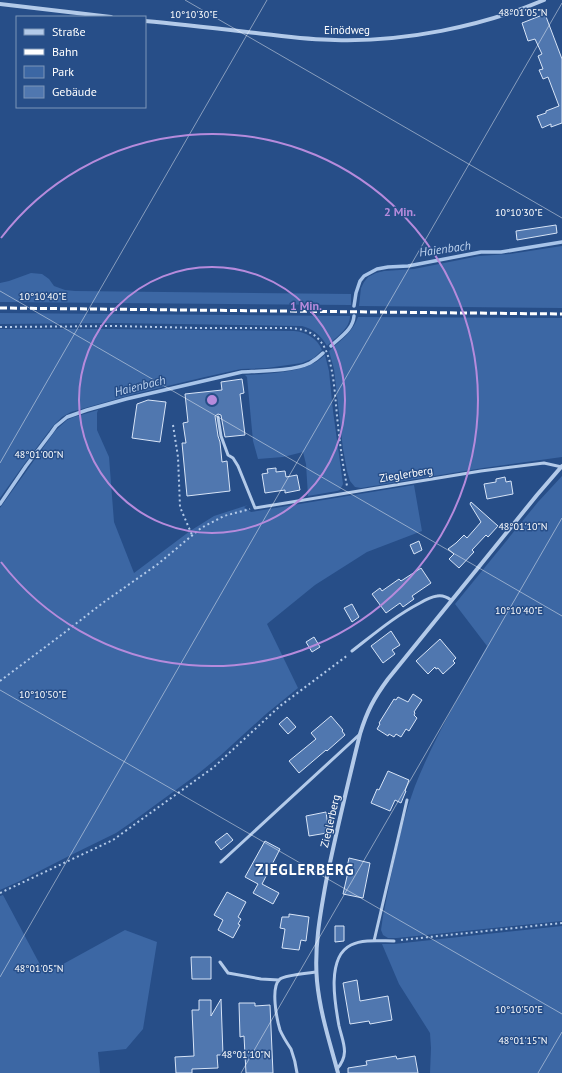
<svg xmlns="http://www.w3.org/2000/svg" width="562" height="1073" viewBox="0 0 562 1073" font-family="'PT Sans',sans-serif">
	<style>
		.green { fill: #3c67a4 }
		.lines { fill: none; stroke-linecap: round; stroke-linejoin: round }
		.stream { stroke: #a8c4e9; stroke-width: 3.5 }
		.building { fill: #5077af; stroke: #d7e4f7 }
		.path { stroke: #b3cae9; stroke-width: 2; stroke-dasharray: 2 3; stroke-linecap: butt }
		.lane { stroke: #b3cae9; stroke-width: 3 }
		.street { stroke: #b3cae9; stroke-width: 4 }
		.rail { stroke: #fff; stroke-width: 3; stroke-dasharray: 7 3; stroke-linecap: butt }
		.ticks { fill: none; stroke: #fff; stroke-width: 1; stroke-opacity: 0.45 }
		.ring { fill: none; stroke: #b68bdc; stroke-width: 2 }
		.labels { text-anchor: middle; stroke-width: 3; stroke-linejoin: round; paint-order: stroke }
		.street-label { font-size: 11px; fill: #fff; stroke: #274e88 }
		.water-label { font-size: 12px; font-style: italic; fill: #bfd4f0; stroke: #274e88 }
		.district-label { font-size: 15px; font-weight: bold; letter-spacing: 1px; fill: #fff; stroke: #274e88 }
		.ticks-label { font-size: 10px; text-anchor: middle; fill: #fff; stroke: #274e88; stroke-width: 3; stroke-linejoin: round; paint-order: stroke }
		.centre { fill: #b68bdc; stroke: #274e88; stroke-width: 2 }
		.ring-label { font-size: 12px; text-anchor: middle; font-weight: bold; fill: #b68bdc; stroke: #274e88; stroke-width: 3; stroke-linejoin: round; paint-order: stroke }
	</style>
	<rect width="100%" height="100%" fill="#274e88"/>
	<path class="green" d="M 562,246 L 562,308 L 359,306 L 361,288 L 364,282 L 368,277 L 376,273 L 384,271 L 414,269 L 479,256 L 510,254 Z
		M 31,273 L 42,274 L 49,279 L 54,286 L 65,290 L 75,291 L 351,294 L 351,305 L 0,302 L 0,283 L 9,281 Z
		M 0,313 L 350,316 C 350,329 336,337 327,346 C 321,335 313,329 302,326 L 114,323 L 0,324 Z
		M 358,317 L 562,318 L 562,457 L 483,468 L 361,488 L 355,487 L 350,481 L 347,471 L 343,449 L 334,369 L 329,351 C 340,341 353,332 358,317 Z
		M 0,329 L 114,329 L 195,330 L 294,331 C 306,332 317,338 322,350 L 314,358 L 302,363 L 267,368 L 241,369 L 205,377 L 134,394 L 71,412 L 62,417 L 53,426 L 25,463 L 0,498 Z
		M 325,355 L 329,371 L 333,411 L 343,484 L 340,490 L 337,491 L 308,496 L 306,464 L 303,452 L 283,457 L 258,459 L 253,441 L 247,377 L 245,375 C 265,374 294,373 312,364 C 317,362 321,358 325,355 Z
		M 98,410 L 97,413 L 97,430 L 109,457 L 114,522 L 134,573 L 190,531 L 214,516 L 248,505 L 244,507 L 251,512 L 414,485 L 422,531 L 367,552 L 315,585 L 267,624 L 298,688 L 266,714 L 221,755 L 199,773 L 132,822 L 116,833 L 65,858 L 20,881 L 0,890 L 0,508 L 55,431 L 67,420 L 74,417 Z
		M 562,476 L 562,921 L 397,938 L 388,938 L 383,935 L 381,930 L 383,916 C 392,873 399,828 415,786 C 434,738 462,691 487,646 L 455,604 L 538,502 Z
		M 3,895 L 45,974 L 125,930 L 157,942 L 143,1029 L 126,1049 L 98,1052 L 100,1073 L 0,1073 L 0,896 Z
		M 562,926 L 562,1073 L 430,1073 L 431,1048 L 430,1033 L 399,984 L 382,944 L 394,944 Z"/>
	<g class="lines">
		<path class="stream" d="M 354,306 L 356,293 L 360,281 L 364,276 L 377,269 L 388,267 L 408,266 L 481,252 L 501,252 L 562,242
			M 331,346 C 340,337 353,330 354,316
			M 0,504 L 26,466 L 51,433 L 56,426 L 67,417 L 87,410 L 126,399 L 242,372 C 261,371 294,371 310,363 C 315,360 319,357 323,353"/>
	</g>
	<path class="building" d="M 545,14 L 562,59 L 562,123 L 551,127 L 551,124 L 542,128 L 537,116 L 546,113 L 546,111 L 559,106 L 548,77 L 543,79 L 539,70 L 543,69 L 538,56 L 542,54 L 535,39 L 528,41 L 522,23 Z
		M 556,225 L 557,233 L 517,240 L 516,231 Z
		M 242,379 L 244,393 L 240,394 L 245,435 L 225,437 L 221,415 L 218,414 L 215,416 L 218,436 L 220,442 L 222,462 L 227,461 L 230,491 L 187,496 L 182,443 L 186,443 L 183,423 L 188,422 L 185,394 L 222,390 L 221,382 Z
		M 148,400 L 166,402 L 160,442 L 132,438 L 137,404 Z
		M 276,468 L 276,472 L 285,471 L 286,477 L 297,475 L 300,490 L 285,493 L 285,490 L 265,493 L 262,474 L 268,473 L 267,469 Z
		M 505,477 L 506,482 L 511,481 L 513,494 L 487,499 L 484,484 L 496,482 L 496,479 Z
		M 471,502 L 498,526 L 488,537 L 486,535 L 472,550 L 474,552 L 459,568 L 449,559 L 454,554 L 448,549 L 456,543 L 464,535 L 467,538 L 481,522 L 470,504 Z
		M 419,541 L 422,550 L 414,554 L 410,545 Z
		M 421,568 L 431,583 L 412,596 L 414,599 L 403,607 L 400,603 L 386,613 L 372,594 L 380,588 L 382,591 L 399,579 L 401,581 Z
		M 352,604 L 359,617 L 352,622 L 344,608 Z
		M 391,631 L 400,645 L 392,650 L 395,654 L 383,663 L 371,646 Z
		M 314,637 L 320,647 L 312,652 L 306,642 Z
		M 440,639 L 456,658 L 453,661 L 455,663 L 443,674 L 438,668 L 436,669 L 435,667 L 428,674 L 416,661 Z
		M 413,694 L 422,700 L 414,712 L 415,713 L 414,715 L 417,718 L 409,731 L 406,729 L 401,737 L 396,734 L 394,737 L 389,734 L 388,736 L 377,729 L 380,724 L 379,723 L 394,699 L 396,700 L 398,697 L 408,702 Z
		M 331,716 L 343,730 L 342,731 L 345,735 L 327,751 L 326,750 L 299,773 L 289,761 L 316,739 L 311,733 Z
		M 287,717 L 296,727 L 288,734 L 279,724 Z
		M 388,771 L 409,780 L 405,791 L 406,791 L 401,803 L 395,800 L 390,811 L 371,803 L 377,789 L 379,790 Z
		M 326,812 L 328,826 L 325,826 L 327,833 L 309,836 L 306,816 Z
		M 227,833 L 233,840 L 221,850 L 215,842 Z
		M 265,841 L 280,849 L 262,884 L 279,893 L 273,904 L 253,893 L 258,884 L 245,877 Z
		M 349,858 L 370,863 L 363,898 L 343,894 L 348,872 L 346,872 Z
		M 227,892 L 246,902 L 238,917 L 241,919 L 238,924 L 240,925 L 233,938 L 218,930 L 223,920 L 214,915 Z
		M 289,914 L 309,917 L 306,941 L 301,940 L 299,950 L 282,948 L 285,929 L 280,928 L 282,917 L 289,917 Z
		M 335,926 L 344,926 L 344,941 L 335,942 Z
		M 191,957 L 211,957 L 211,979 L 192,979 Z
		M 357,980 L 360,1001 L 388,996 L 392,1020 L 370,1024 L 369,1021 L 350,1024 L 343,983 Z
		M 221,999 L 223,1055 L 217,1055 L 218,1068 L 192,1069 L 192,1073 L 176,1073 L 175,1057 L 194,1056 L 192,1010 L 199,1010 L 199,1000 L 211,1000 L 211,1016 Z
		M 239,1003 L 255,1003 L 255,1006 L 270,1005 L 273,1073 L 246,1073 L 244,1036 L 240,1037 Z
		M 396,1056 L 397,1059 L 415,1056 L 418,1073 L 348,1073 L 348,1068 L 367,1065 L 366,1061 Z"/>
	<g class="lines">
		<path class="path" d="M 0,327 L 116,326 L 198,328 L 286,328 C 299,328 312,330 321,342 C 335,360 335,403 338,425 C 340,446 343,466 347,486
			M 173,425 L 178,457 L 180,507 L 192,535
			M 0,681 L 60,636 L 104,602 L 158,564 L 201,528 L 224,516 L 250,509
			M 0,893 L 113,840 L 214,767 L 280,706 L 348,655
			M 401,940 L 562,923"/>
		<path class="lane" d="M 218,417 L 221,436 L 228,455 L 233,458 L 238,466 L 255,508 L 481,471 L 544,463 L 562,467
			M 352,651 C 374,634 395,616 420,603 C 425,600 431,597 437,596 C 442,595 447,597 451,600
			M 221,862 L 360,734
			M 374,941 L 407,800
			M 220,962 L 228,973 L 261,979 L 279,980
			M 337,1069 C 350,1054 343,1043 339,1026 C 335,1004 326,957 351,945 C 363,939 380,941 394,941
			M 297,1073 C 296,1065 294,1057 291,1049 C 287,1043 283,1037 280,1030 C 277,1020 270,987 280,979 C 285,975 309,973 316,972"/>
		<path class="street" d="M 0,4 L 111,17
			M 145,21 C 179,24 213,28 247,32 C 276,35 305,40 335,40 C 403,42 481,27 544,0
			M 338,1073 C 330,1043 320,1013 317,981 C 314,948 320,915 326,882 C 336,832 348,783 360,734 C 367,711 374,698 388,679 L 537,495 L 562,466"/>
		<path class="rail" d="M 0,308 L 562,314"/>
	</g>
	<path class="ticks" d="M 185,0 L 562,218M 0,291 L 562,616M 0,463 L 267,0M 0,690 L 562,1014M 0,977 L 562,3M 241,1073 L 562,518M 538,1073 L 562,1032"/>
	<g class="ring">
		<circle cx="212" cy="400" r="133"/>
		<path d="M1 238A266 266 0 1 1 1 562"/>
	</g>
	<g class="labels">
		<g class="street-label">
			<text x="347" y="34">Einödweg</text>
			<text transform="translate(406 474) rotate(-9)" y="4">Zieglerberg</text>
			<text transform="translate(330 821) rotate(-77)" y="4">Zieglerberg</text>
		</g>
		<g class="water-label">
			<text transform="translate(445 249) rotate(-8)" y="4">Haienbach</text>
			<text transform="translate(140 386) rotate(-14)" y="4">Haienbach</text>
		</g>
		<g class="district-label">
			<text x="305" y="875">ZIEGLERBERG</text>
		</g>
	</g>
	<g class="ticks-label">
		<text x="523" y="16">48°01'05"N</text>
		<text x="194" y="18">10°10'30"E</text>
		<text x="519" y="216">10°10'30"E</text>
		<text x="43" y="300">10°10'40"E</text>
		<text x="39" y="458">48°01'00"N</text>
		<text x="523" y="530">48°01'10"N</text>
		<text x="519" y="614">10°10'40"E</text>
		<text x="43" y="698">10°10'50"E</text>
		<text x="39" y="972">48°01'05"N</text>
		<text x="519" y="1013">10°10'50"E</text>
		<text x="523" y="1044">48°01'15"N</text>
		<text x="246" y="1058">48°01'10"N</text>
	</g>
	<circle cx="212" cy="400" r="6" class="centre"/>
	<g class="ring-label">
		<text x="400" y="216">2 Min.</text>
		<text x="306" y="310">1 Min.</text>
	</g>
	<rect x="16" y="16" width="130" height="92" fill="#274e88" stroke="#7d95b8"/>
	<rect x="24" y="29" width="20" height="6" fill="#b3cae9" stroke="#7d95b8"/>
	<text x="52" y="36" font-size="12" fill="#ffffff">Straße</text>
	<rect x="24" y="49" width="20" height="6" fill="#ffffff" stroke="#7d95b8"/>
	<text x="52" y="56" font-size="12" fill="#ffffff">Bahn</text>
	<rect x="24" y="66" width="20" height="12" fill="#3c67a4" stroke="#7d95b8"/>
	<text x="52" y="76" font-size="12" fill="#ffffff">Park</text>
	<rect x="24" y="86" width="20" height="12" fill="#5077af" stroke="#7d95b8"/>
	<text x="52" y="96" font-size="12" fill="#ffffff">Gebäude</text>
</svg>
